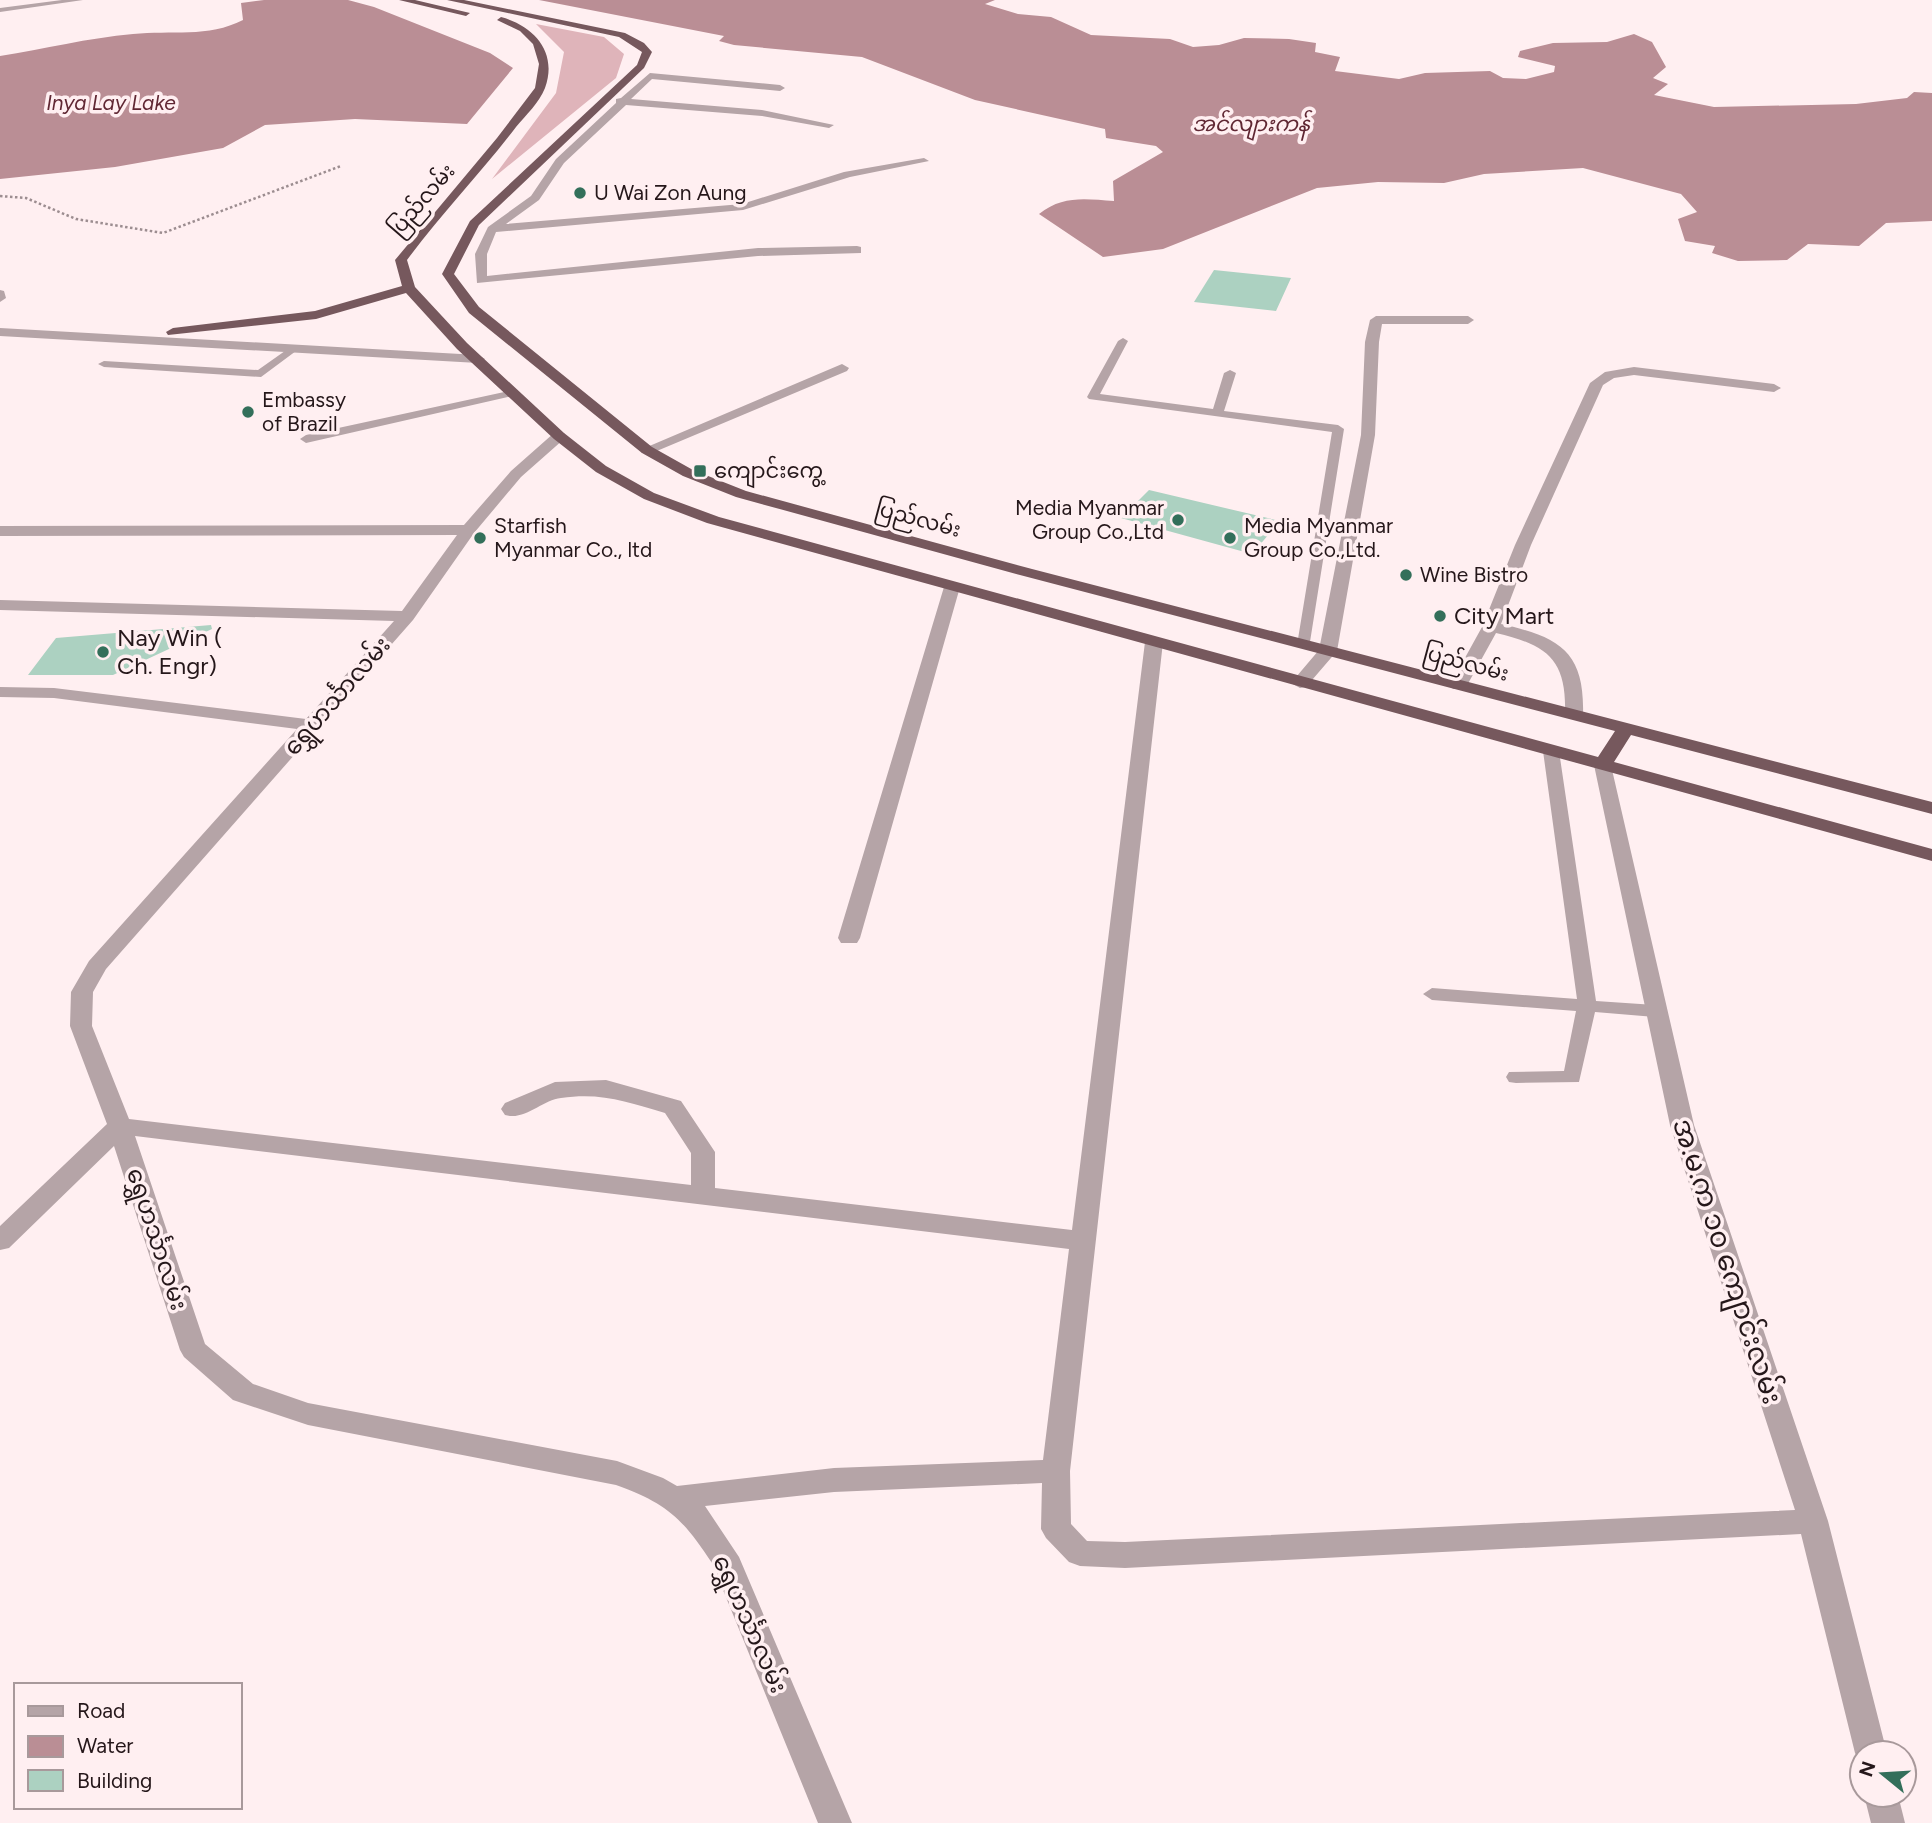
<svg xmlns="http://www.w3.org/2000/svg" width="1932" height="1823" viewBox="0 0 1932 1823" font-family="Figtree,'Noto Sans Myanmar',sans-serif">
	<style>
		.green { fill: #dfb4ba }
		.water { fill: #ba8e95 }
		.building { fill: #acd1c1 }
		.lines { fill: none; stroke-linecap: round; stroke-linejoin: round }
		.path { stroke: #9c8d90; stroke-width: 2.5; stroke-dasharray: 2.5 2.5; stroke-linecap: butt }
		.service { fill: #b5a4a7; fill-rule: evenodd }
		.minor { fill: #b5a4a7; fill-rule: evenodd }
		.trunk { fill: #76585d; fill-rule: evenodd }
		.poi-dot { fill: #336f5a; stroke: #ffeff1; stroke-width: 2.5 }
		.labels { text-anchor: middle; stroke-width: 7; stroke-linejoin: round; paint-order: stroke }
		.far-water-label { font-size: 21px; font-style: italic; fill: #602733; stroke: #ffeff1 }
		.far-poi-label { font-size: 21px; fill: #25171a; stroke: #ffeff1; text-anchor: start }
		.far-street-label { font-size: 21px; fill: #25171a; stroke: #ffeff1 }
		.poi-label { font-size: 24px; fill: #25171a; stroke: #ffeff1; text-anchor: start }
		.street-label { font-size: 24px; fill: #25171a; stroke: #ffeff1 }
		.near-street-label { font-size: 28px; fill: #25171a; stroke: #ffeff1 }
	</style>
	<rect width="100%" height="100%" fill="#ffeff1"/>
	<path class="green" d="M 536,24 L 604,37 L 624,54 L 616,78 L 492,179 L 556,93 L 564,52 Z"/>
	<path class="water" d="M 264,0 L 348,0 L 374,7 L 490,53 L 513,68 L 467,124 L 355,119 L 265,125 L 223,148 L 115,167 L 0,179 L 0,56 C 44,49 88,38 133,34 C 171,30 208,38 243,20 L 241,3 Z
		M 539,0 L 995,0 L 985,4 L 1018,14 L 1051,17 L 1091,35 L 1170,39 L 1193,47 L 1219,45 L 1244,38 L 1289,39 L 1316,43 L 1315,52 L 1340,57 L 1335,71 L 1399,79 L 1425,73 L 1490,71 L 1503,78 L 1526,79 L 1554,72 L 1555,66 L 1518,57 L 1520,51 L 1553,43 L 1607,42 L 1634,34 L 1652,42 L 1666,67 L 1653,78 L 1668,84 L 1654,95 L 1714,107 L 1856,104 L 1907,98 L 1914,92 L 1932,93 L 1932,221 L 1886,223 L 1859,246 L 1808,244 L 1787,260 L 1738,261 L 1712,253 L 1715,246 L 1685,241 L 1678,219 L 1697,212 L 1681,194 L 1583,168 L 1484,174 L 1444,183 L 1378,182 L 1317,188 L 1163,249 L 1103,257 L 1039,214 C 1063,195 1085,199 1114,201 L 1113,181 L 1163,152 L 1156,146 L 1106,138 L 1105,129 L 975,100 L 862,57 L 734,45 L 719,41 L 724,36 Z"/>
	<path class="building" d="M 1214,270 L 1291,278 L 1276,311 L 1194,302 Z
		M 1149,490 L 1280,521 L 1252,554 L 1121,518 Z
		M 211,625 L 212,629 L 113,675 L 28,675 L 56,638 Z"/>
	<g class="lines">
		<path class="path" d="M 0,196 L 26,198 L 76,219 L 163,233 L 341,166"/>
		<path class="service" d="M 62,0 L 83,0 L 0,12 L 0,8 Z
			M 1123,338 L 1128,341 L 1100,394 L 1213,409 L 1224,373 L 1230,370 L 1236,373 L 1224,411 L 1338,425 L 1344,429 L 1309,648 L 1304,649 L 1297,645 L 1332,432 L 1089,399 L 1087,397 L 1118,341 Z
			M 292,346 L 296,347 L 296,351 L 261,377 L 104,367 L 98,364 L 104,361 L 258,370 Z
			M 513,390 L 517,391 L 517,395 L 306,443 L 300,439 L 306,435 Z
			M 1551,746 L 1559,751 L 1596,1001 L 1655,1005 L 1664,1011 L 1655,1017 L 1595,1012 L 1579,1082 L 1516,1083 L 1509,1082 L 1506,1077 L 1509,1072 L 1564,1071 L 1576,1011 L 1432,1000 L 1423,994 L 1432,988 L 1577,999 L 1543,751 Z"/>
		<path class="minor" d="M 650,73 L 780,85 L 785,88 L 780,91 L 652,79 L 631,99 L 762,110 L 834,125 L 829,128 L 762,116 L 626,105 L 564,163 L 539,200 L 506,224 L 742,204 L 844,172 L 924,158 L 929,161 L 850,177 L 743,210 L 496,232 L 487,254 L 487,276 L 758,248 L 857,246 L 861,247 L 861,253 L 758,256 L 477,283 L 475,254 L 488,227 L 531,196 L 556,159 L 616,103 L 616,99 L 621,98 Z
			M 0,290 L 4,291 L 6,298 L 0,302 Z
			M 1376,316 L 1468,316 L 1474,320 L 1468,324 L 1382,324 L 1379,342 L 1375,435 L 1337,651 L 1306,687 L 1300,688 L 1291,683 L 1319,650 L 1361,435 L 1365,342 L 1370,320 Z
			M 0,328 L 478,355 L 485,359 L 478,363 L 0,336 Z
			M 842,364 L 849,368 L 847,371 L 652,453 L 642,453 L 640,450 Z
			M 1634,367 L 1774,384 L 1781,388 L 1774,392 L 1634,375 L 1614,378 L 1603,385 L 1531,545 L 1501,624 C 1559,637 1585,651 1583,715 L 1574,720 L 1565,715 C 1567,660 1548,645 1496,633 L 1465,689 L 1453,689 L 1450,685 L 1482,627 L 1515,545 L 1590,383 L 1605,372 Z
			M 559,432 L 564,433 L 566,436 L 564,439 L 521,477 L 474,533 L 413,620 L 106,969 L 93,992 L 92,1026 L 129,1119 L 691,1185 L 691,1153 L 665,1113 C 628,1102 601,1092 561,1098 C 542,1100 525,1121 505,1115 L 501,1109 L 505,1103 L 555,1082 L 606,1080 L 681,1101 L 715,1152 L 715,1188 L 1072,1230 L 1145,642 L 1154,637 L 1163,642 L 1070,1471 L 1071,1524 L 1087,1541 L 1125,1542 L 1795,1510 L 1670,1125 L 1594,765 L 1596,761 L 1610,761 L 1694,1125 L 1828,1521 L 1887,1753 L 1862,1753 L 1862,1765 L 1855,1753 L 1801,1534 L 1125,1568 L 1080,1566 L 1069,1562 L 1046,1538 L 1041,1529 L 1042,1483 L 834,1492 L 705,1506 L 739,1557 L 852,1823 L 818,1823 L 712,1563 C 682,1518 668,1504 616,1485 L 308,1425 L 233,1400 L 184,1357 L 180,1350 L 114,1146 L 9,1248 L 0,1250 L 0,1226 L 107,1124 L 70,1026 L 71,992 L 89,961 L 297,729 L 54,698 L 0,697 L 0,687 L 54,688 L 306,719 L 394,621 L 0,610 L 0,600 L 402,611 L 457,535 L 0,536 L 0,526 L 464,525 L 511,471 L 554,433 ZM 135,1136 L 1069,1249 L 1043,1460 L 834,1468 L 677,1486 L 663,1478 L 617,1461 L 308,1403 L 253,1384 L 205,1344 Z
			M 952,582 L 960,587 L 860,938 L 857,943 L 841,943 L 838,938 L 944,587 Z
			M 1864,1795 L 1898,1795 L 1905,1823 L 1871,1823 Z"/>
		<path class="trunk" d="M 399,0 L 415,0 L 470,13 L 466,16 Z
			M 447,0 L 464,0 L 625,33 L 644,43 L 652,52 L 644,68 L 479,225 L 454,274 L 479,307 L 652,447 L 693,470 L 746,491 L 1032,569 L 1932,802 L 1932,814 L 1631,735 L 1614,762 L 1932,849 L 1932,861 L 707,523 L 644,499 L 596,472 L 554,439 L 457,349 L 406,293 L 316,319 L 168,335 L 166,332 L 173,328 L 315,311 L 402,286 L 395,260 L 497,138 L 535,88 L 539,64 L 533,44 L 520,31 L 497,20 L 501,17 C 534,26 558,52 545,88 C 539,103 526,115 516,127 C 481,173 441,214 407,260 L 415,287 L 467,343 L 564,433 L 606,466 L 654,493 L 719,517 L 1598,757 L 1615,731 L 1020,575 L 736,497 L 683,476 L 642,453 L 469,313 L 442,274 L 470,221 L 637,65 L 642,52 L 619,37 Z"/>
	</g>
	<g class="poi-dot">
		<circle cx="580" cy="193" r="7"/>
		<circle cx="248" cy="412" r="7"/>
		<rect x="693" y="464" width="14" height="14" rx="3.5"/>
		<circle cx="1178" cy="520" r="7"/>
		<circle cx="480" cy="538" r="7"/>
		<circle cx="1230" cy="538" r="7"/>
		<circle cx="1406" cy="575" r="7"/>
		<circle cx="1440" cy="616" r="7"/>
		<circle cx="103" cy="652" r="7"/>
	</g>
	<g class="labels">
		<g class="far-water-label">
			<text x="111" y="110">Inya Lay Lake</text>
			<text x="1251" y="131">အင်လျားကန်</text>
		</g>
		<g class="far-poi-label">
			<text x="594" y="200">U Wai Zon Aung</text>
			<text x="262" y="407">Embassy<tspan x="262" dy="24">of Brazil</tspan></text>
			<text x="714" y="478">ကျောင်းကွေ့</text>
			<text x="1164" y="515" text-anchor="end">Media Myanmar<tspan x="1164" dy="24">Group Co.,Ltd</tspan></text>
			<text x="494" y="533">Starfish<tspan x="494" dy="24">Myanmar Co., ltd</tspan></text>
			<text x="1244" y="533">Media Myanmar<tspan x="1244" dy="24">Group Co.,Ltd.</tspan></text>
			<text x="1420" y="582">Wine Bistro</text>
		</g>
		<g class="far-street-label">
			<text transform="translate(422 200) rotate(-49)" y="7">ပြည်လမ်း</text>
			<text transform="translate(918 519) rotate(15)" y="7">ပြည်လမ်း</text>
			<text transform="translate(1466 663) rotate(15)" y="7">ပြည်လမ်း</text>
		</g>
		<g class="poi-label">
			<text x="1454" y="624">City Mart</text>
			<text x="117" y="646">Nay Win (<tspan x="117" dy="28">Ch. Engr)</tspan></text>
		</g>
		<g class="street-label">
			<text transform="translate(337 696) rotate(-49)" y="8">ရွှေဟင်္သာလမ်း</text>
			<text transform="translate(157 1239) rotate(72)" y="8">ရွှေဟင်္သာလမ်း</text>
			<text transform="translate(750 1624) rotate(66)" y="8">ရွှေဟင်္သာလမ်း</text>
		</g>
		<g class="near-street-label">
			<text transform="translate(1728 1261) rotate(72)" y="10">အ.မ.က ၁၀ ကျောင်းလမ်း</text>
		</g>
	</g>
	<rect x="14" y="1683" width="228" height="126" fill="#ffeff1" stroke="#a8999b" stroke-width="2"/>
	<rect x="28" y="1706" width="35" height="10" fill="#b5a4a7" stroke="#a8999b" stroke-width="2"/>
	<text x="77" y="1718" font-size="21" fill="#25171a">Road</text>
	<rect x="28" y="1736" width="35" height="21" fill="#ba8e95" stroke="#a8999b" stroke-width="2"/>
	<text x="77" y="1753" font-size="21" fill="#25171a">Water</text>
	<rect x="28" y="1770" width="35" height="21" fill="#acd1c1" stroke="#a8999b" stroke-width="2"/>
	<text x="77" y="1788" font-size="21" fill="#25171a">Building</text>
	<g transform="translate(1883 1774) rotate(288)"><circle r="33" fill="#ffeff1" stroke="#a8999b" stroke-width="2"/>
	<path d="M0-5L12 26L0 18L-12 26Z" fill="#336f5a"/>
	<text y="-10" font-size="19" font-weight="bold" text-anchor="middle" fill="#25171a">N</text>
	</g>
</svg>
